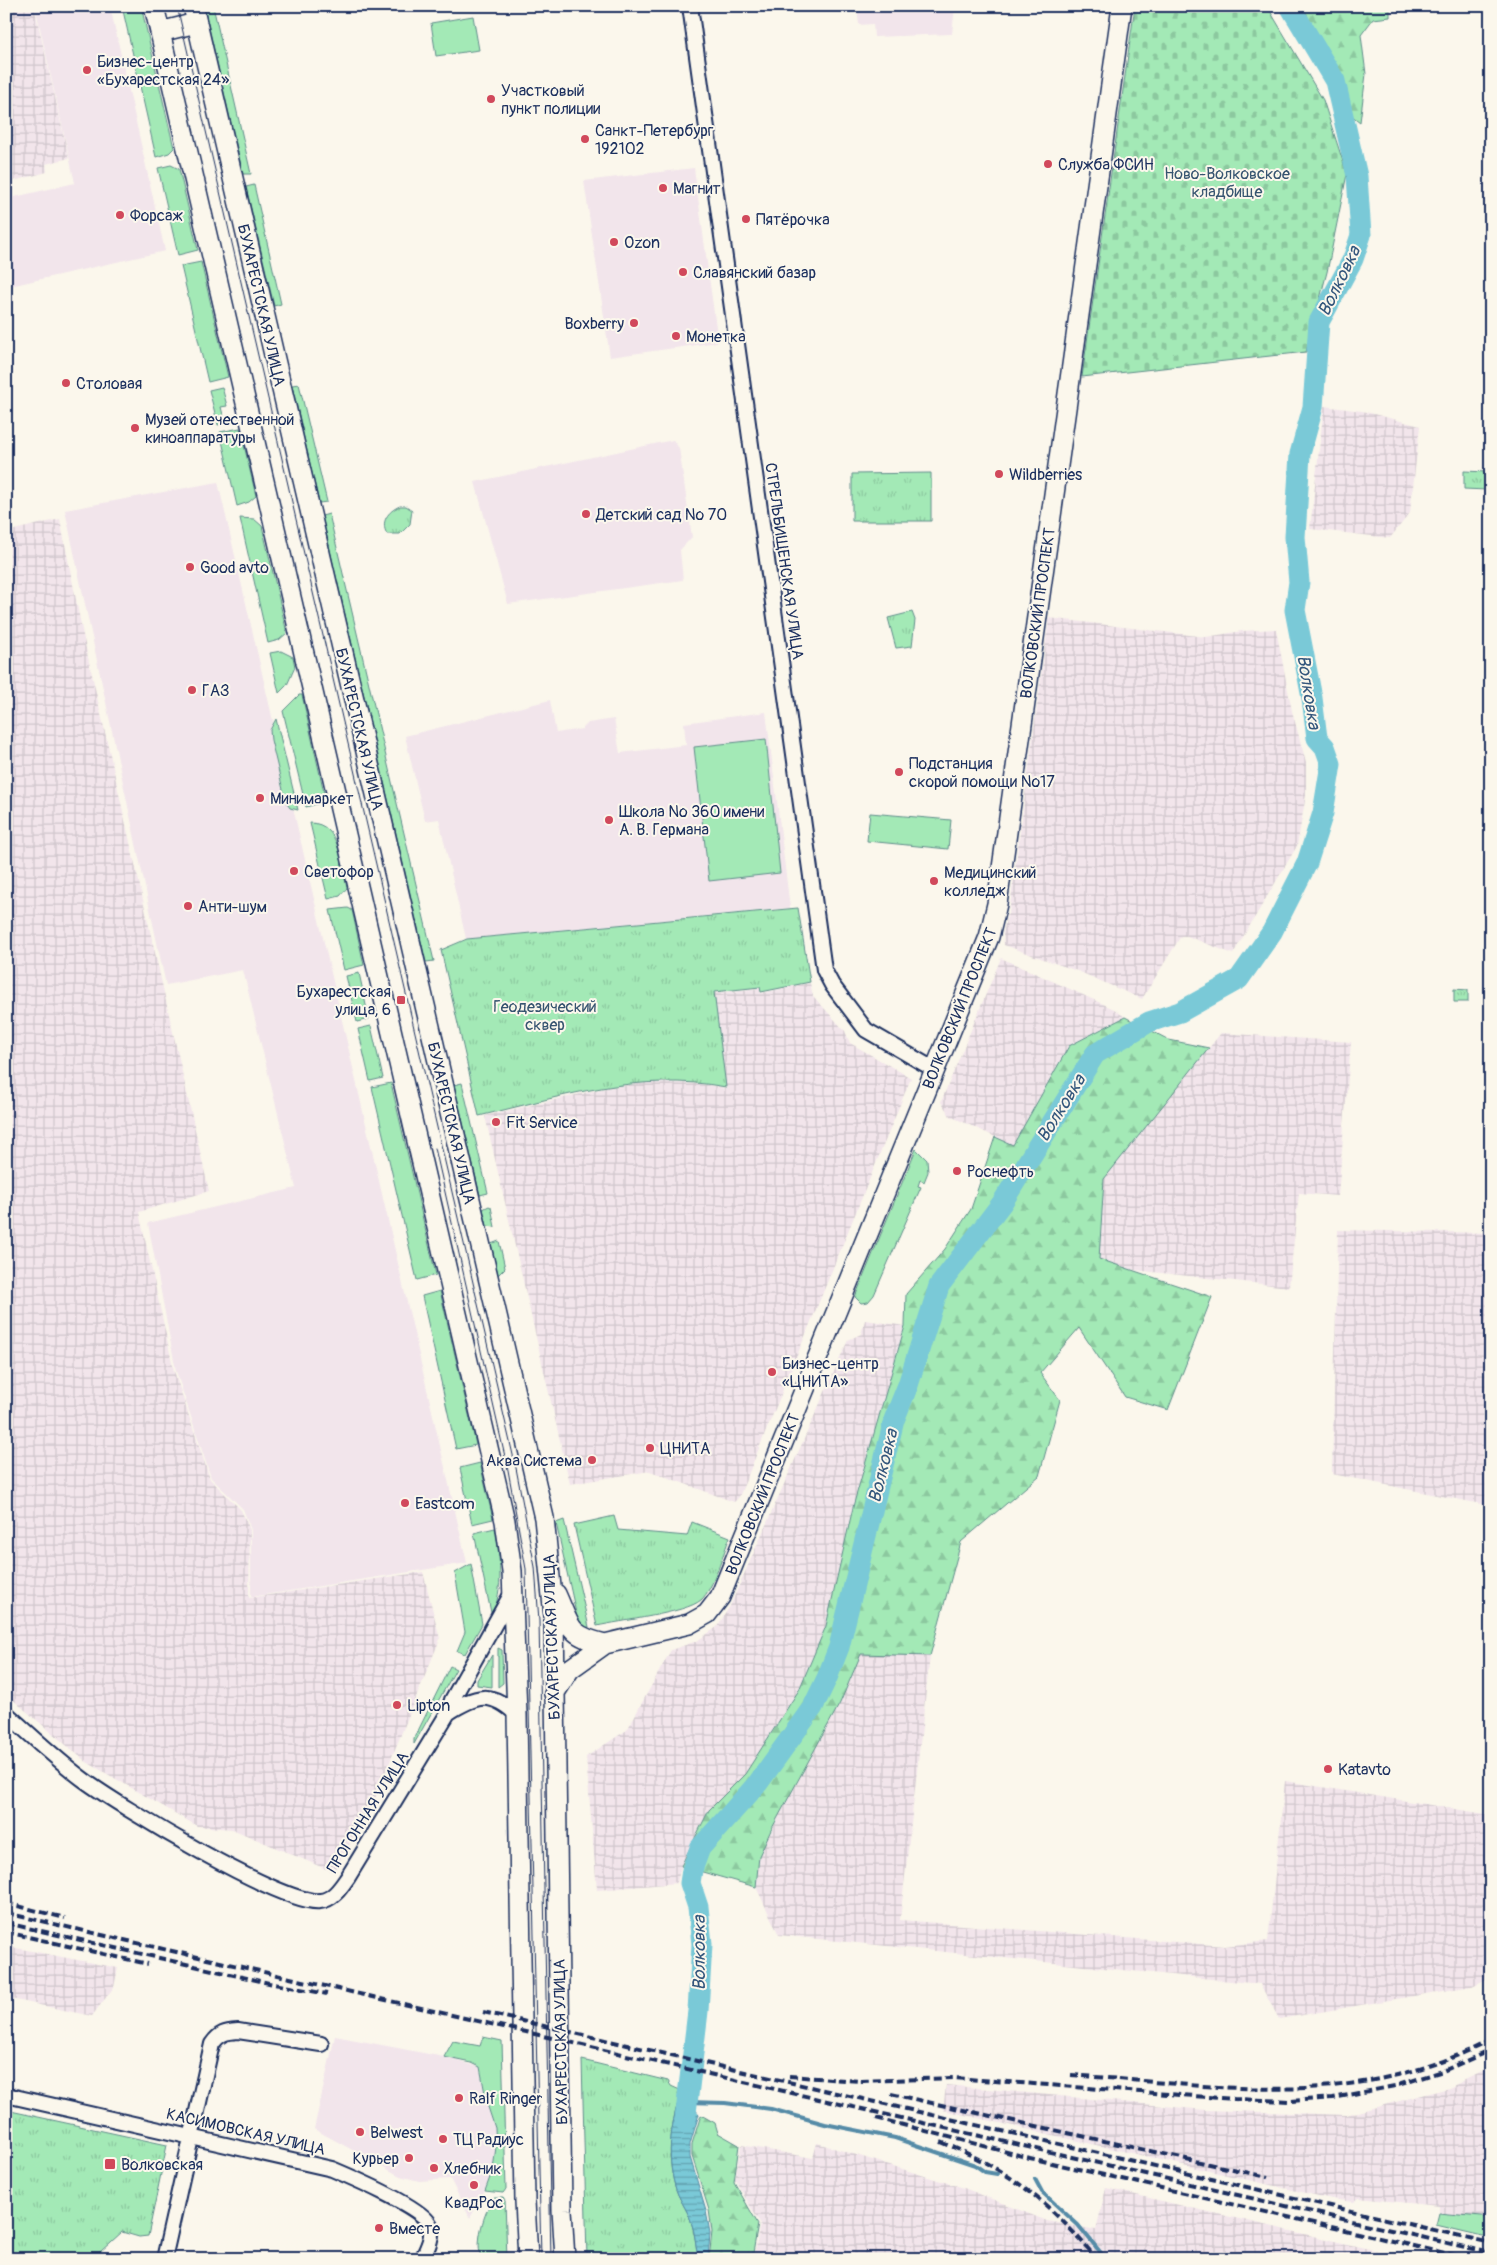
<svg xmlns="http://www.w3.org/2000/svg" width="1497" height="2265" viewBox="0 0 1497 2265" font-family="Pangolin,sans-serif">
	<style>
		.built { fill: #f2e5eb }
		.industrial { fill: url(#industrial-grid) }
		.grass { fill: #a3e9b6; stroke: #5f8c8a }
		.forest { fill: url(#forest-firs); stroke: #5f8c8a }
		.cemetery { fill: url(#cemetery-stones); stroke: #5f8c8a }
		.park { fill: url(#park-tufts); stroke: #5f8c8a }
		.water { fill: url(#water-rules); stroke: #548ba7 }
		.lines { fill: none; stroke-linecap: round; stroke-linejoin: round }
		.stream { stroke: #548ba7; stroke-width: 4 }
		.river { stroke: #7ac9d7; stroke-width: 21 }
		.street-casing { stroke: #1b2f5e; stroke-width: 18 }
		.secondary-casing { stroke: #1b2f5e; stroke-width: 22 }
		.street { stroke: #fbf7ec; stroke-width: 14 }
		.secondary { stroke: #fbf7ec; stroke-width: 19 }
		.tram { stroke: #1b2f5e; stroke-width: 1 }
		.rail { stroke: #1b2f5e; stroke-width: 4; stroke-dasharray: 8 4; stroke-linecap: butt }
		.poi-dot { fill: #d1495b; stroke: #fbf7ec; stroke-width: 2 }
		.labels { text-anchor: middle; stroke-width: 4; stroke-linejoin: round; paint-order: stroke }
		.poi-label { font-size: 16px; fill: #1b2f5e; stroke: #fbf7ec; text-anchor: start }
		.park-label { font-size: 16px; fill: #365470; stroke: #fbf7ec }
		.street-label { font-size: 16px; fill: #1b2f5e; stroke: #fbf7ec }
		.water-label { font-size: 18px; font-style: italic; fill: #33567c; stroke: #fbf7ec }
	</style>
	<defs>
		<pattern id="industrial-grid" width="8" height="8" patternUnits="userSpaceOnUse" patternTransform="scale(1.25)"><rect width="8" height="8" fill="#f2e5eb"/><path d="M0 4h8M4 0v8" fill="none" stroke="#cfc5cc"/></pattern>
		<pattern id="forest-firs" width="22" height="20" patternUnits="userSpaceOnUse" patternTransform="scale(1.25)"><rect width="22" height="20" fill="#a3e9b6"/><path d="M5 1l3.5 6h-7zM16 11l3.5 6h-7z" fill="#8cc89f"/></pattern>
		<pattern id="cemetery-stones" width="16" height="16" patternUnits="userSpaceOnUse" patternTransform="scale(1.25)"><rect width="16" height="16" fill="#a3e9b6"/><path d="M2 7V4a2 2 0 0 1 4 0v3zM10 15v-3a2 2 0 0 1 4 0v3z" fill="#8cc89f"/></pattern>
		<pattern id="park-tufts" width="24" height="20" patternUnits="userSpaceOnUse" patternTransform="scale(1.25)"><rect width="24" height="20" fill="#a3e9b6"/><path d="M3 7l-1-3M5 7V3M7 7l1-3M15 17l-1-3M17 17v-4M19 17l1-3" fill="none" stroke="#8cc89f"/></pattern>
		<pattern id="water-rules" width="6" height="5" patternUnits="userSpaceOnUse" patternTransform="scale(1.25)"><rect width="6" height="5" fill="#7ac9d7"/><path d="M0 2.5h6" fill="none" stroke="#63a4b2"/></pattern>
	</defs>
	<rect width="100%" height="100%" fill="#fbf7ec"/>
	<filter id="ink" filterUnits="userSpaceOnUse"><feTurbulence type="fractalNoise" baseFrequency=".02" numOctaves="2"/><feDisplacementMap in="SourceGraphic" scale="10" xChannelSelector="R" yChannelSelector="G"/><feConvolveMatrix kernelMatrix="1 2 1 2 8 2 1 2 1" color-interpolation-filters="sRGB"/></filter>
	<g filter="url(#ink)">
		<path class="built" d="M 35,6 L 110,6 L 165,251 L 6,287 L 6,199 L 75,183 Z
			M 857,6 L 955,6 L 952,34 L 874,37 L 873,24 L 859,25 Z
			M 694,168 L 718,342 L 610,357 L 584,181 Z
			M 673,440 L 679,448 L 692,537 L 680,550 L 683,580 L 508,604 L 475,482 Z
			M 218,482 L 467,1563 L 251,1597 L 251,1530 L 243,1509 L 211,1478 L 176,1371 L 148,1223 L 296,1188 L 243,970 L 166,985 L 65,510 Z
			M 550,700 L 556,733 L 582,729 L 588,723 L 614,719 L 620,753 L 686,745 L 684,723 L 766,712 L 790,908 L 466,939 L 439,819 L 425,821 L 405,736 Z
			M 335,2036 L 444,2057 L 480,2067 L 487,2104 L 495,2128 L 496,2147 L 493,2169 L 485,2191 L 470,2218 L 450,2179 L 419,2181 L 400,2176 L 314,2129 Z"/>
		<path class="industrial" d="M 6,6 L 34,6 L 69,158 L 46,164 L 47,172 L 6,183 Z
			M 1324,406 L 1362,411 L 1420,426 L 1410,513 L 1390,538 L 1310,529 Z
			M 60,519 L 83,635 L 209,1191 L 139,1212 L 174,1371 L 210,1479 L 241,1510 L 250,1530 L 249,1598 L 423,1572 L 440,1639 L 371,1808 L 333,1872 L 232,1829 L 197,1826 L 85,1761 L 6,1694 L 6,532 Z
			M 1049,618 L 1206,637 L 1242,631 L 1276,629 L 1292,711 L 1306,762 L 1306,795 L 1297,846 L 1233,954 L 1187,936 L 1181,936 L 1142,999 L 1080,972 L 1004,945 L 1003,933 L 1007,915 L 1009,913 Z
			M 1001,958 L 1114,1009 L 1125,1017 L 1069,1046 L 1013,1145 L 950,1116 L 941,1102 Z
			M 810,983 L 813,996 L 845,1031 L 850,1043 L 911,1078 L 739,1497 L 734,1502 L 650,1471 L 570,1484 L 485,1116 L 606,1088 L 653,1082 L 700,1084 L 726,1088 L 714,993 L 760,988 L 761,993 Z
			M 1221,1033 L 1351,1042 L 1338,1196 L 1299,1193 L 1289,1287 L 1070,1263 L 1104,1179 Z
			M 1338,1230 L 1491,1233 L 1491,1506 L 1332,1474 Z
			M 865,1320 L 905,1326 L 854,1503 L 826,1626 L 799,1690 L 745,1774 L 709,1810 L 681,1866 L 677,1883 L 597,1890 L 586,1757 L 627,1730 L 671,1650 L 697,1641 L 717,1627 L 730,1606 L 848,1340 L 861,1334 Z
			M 861,1653 L 930,1656 L 900,1920 L 1225,1946 L 1268,1941 L 1285,1781 L 1491,1815 L 1491,1977 L 1472,1986 L 1279,2019 L 1260,1984 L 779,1935 L 756,1887 L 759,1856 L 785,1803 L 840,1703 Z
			M 6,1946 L 118,1968 L 114,1987 L 92,2016 L 11,1999 L 6,2021 Z
			M 1491,2067 L 1491,2218 L 1439,2213 L 1439,2206 L 1358,2198 L 1353,2202 L 1332,2199 L 943,2110 L 946,2085 L 1205,2110 L 1346,2115 L 1449,2088 Z
			M 817,2143 L 964,2188 L 1047,2221 L 1096,2230 L 1106,2188 L 1412,2259 L 754,2259 L 760,2223 L 735,2180 L 741,2145 L 813,2158 Z"/>
		<path class="grass" d="M 122,6 L 141,6 L 174,148 L 169,153 L 156,157 Z
			M 204,6 L 213,6 L 251,174 L 243,174 Z
			M 473,16 L 479,50 L 436,56 L 431,23 Z
			M 171,165 L 179,169 L 198,250 L 178,255 L 158,168 Z
			M 254,185 L 281,304 L 274,306 L 246,187 Z
			M 201,262 L 228,377 L 208,382 L 181,266 Z
			M 299,384 L 327,502 L 319,503 L 292,385 Z
			M 222,387 L 227,406 L 221,407 L 225,423 L 218,425 L 209,390 Z
			M 240,428 L 256,496 L 249,502 L 237,506 L 220,432 Z
			M 329,514 L 434,961 L 426,962 L 322,516 Z
			M 240,518 L 254,519 L 262,526 L 287,633 L 279,640 L 268,643 Z
			M 281,651 L 293,657 L 295,667 L 287,685 L 279,693 L 270,653 Z
			M 299,695 L 302,695 L 325,797 L 320,803 L 306,807 L 283,711 Z
			M 276,719 L 298,810 L 290,808 L 286,802 L 271,740 L 270,730 Z
			M 766,739 L 780,873 L 709,881 L 694,747 Z
			M 870,813 L 951,820 L 948,849 L 867,841 Z
			M 310,823 C 341,823 341,865 347,888 L 340,896 L 328,899 Z
			M 348,908 L 352,910 L 364,965 L 344,970 L 330,910 Z
			M 359,973 L 369,1019 L 357,1022 L 346,976 Z
			M 371,1026 L 383,1078 L 370,1081 L 358,1029 Z
			M 391,1083 L 436,1275 L 417,1280 L 372,1087 Z
			M 462,1083 L 488,1193 L 480,1195 L 454,1085 Z
			M 916,1149 L 927,1160 L 928,1172 L 924,1182 L 920,1180 L 918,1186 L 921,1187 L 874,1295 L 868,1302 L 861,1303 L 855,1297 Z
			M 489,1206 L 491,1207 L 495,1227 L 487,1226 L 483,1209 Z
			M 499,1241 L 505,1268 L 498,1275 L 491,1244 Z
			M 440,1291 L 476,1445 L 456,1449 L 422,1296 Z
			M 480,1463 L 493,1519 L 472,1524 L 460,1468 Z
			M 564,1520 L 589,1627 L 583,1629 L 578,1622 L 556,1523 Z
			M 495,1528 C 500,1560 504,1586 492,1617 L 474,1533 Z
			M 471,1564 L 482,1624 L 465,1654 L 457,1651 L 465,1632 L 455,1573 Z
			M 498,1648 L 502,1650 L 503,1683 L 498,1687 Z
			M 492,1655 L 492,1687 L 477,1685 L 477,1680 Z
			M 450,1666 L 456,1669 L 414,1744 L 414,1739 Z
			M 483,2037 L 502,2041 L 506,2189 L 503,2193 L 485,2191 L 493,2169 L 496,2147 L 495,2128 L 487,2104 L 480,2067 L 472,2063 L 444,2057 L 453,2041 L 480,2046 Z
			M 494,2198 L 503,2198 L 505,2201 L 507,2259 L 482,2259 C 474,2245 484,2211 494,2198 Z
			M 1439,2213 L 1491,2218 L 1491,2238 L 1436,2225 Z"/>
		<path class="forest" d="M 1304,6 L 1390,6 L 1390,17 L 1373,19 L 1361,35 L 1366,74 L 1360,122 L 1339,106 Z
			M 1125,1017 L 1169,1040 L 1209,1048 L 1104,1179 L 1099,1259 L 1212,1297 L 1168,1410 L 1125,1397 L 1079,1328 L 1040,1373 L 1060,1400 L 1039,1476 L 961,1542 L 930,1656 L 861,1654 L 840,1703 L 771,1830 L 759,1856 L 756,1887 L 681,1866 L 709,1810 L 745,1774 L 799,1690 L 826,1626 L 854,1503 L 905,1326 L 906,1294 L 945,1249 L 971,1209 L 995,1137 L 1013,1145 L 1069,1046 Z
			M 701,2115 L 715,2123 L 718,2133 L 739,2145 L 734,2182 L 758,2224 L 752,2259 L 709,2259 L 712,2232 L 709,2210 L 692,2156 L 692,2144 Z"/>
		<path class="cemetery" d="M 1135,6 L 1267,6 L 1323,100 L 1347,174 L 1327,272 L 1306,352 L 1082,377 Z"/>
		<path class="park" d="M 1464,471 L 1487,472 L 1487,490 L 1464,489 Z
			M 931,473 L 931,521 L 852,521 L 852,474 Z
			M 400,506 L 406,506 L 412,510 L 410,524 L 400,534 L 387,534 C 380,522 388,511 400,506 Z
			M 912,612 L 915,620 L 912,646 L 896,648 L 888,618 Z
			M 798,908 L 810,982 L 761,992 L 760,987 L 714,992 L 726,1087 C 639,1071 563,1096 479,1116 L 441,950 L 467,939 Z
			M 1454,989 L 1468,990 L 1468,1002 L 1454,1002 Z
			M 614,1516 L 618,1530 L 687,1536 L 692,1522 L 730,1537 C 723,1553 714,1588 701,1600 C 686,1613 619,1621 597,1626 L 574,1525 Z
			M 582,2060 L 668,2081 L 671,2086 L 682,2091 C 671,2120 666,2155 675,2186 C 678,2198 687,2209 691,2221 C 695,2233 696,2246 698,2259 L 587,2259 Z
			M 6,2110 L 167,2145 L 148,2236 L 139,2237 L 122,2232 L 100,2252 L 106,2259 L 6,2259 Z"/>
		<path class="water" d="M 682,2091 L 692,2094 L 693,2107 L 699,2114 L 690,2144 L 690,2157 L 706,2211 L 710,2233 L 708,2259 L 698,2259 C 696,2246 695,2233 691,2221 C 687,2209 678,2198 675,2186 C 666,2155 671,2120 682,2091 Z"/>
		<g class="lines">
			<path class="stream" d="M 687,2102 L 725,2103 L 771,2109 L 825,2124 L 895,2138 L 975,2165 L 985,2172 L 997,2174
				M 1035,2179 L 1042,2192 L 1078,2225 L 1106,2259"/>
			<path class="river" d="M 685,2121 L 698,2011 L 702,1944 L 698,1907 L 690,1883 L 692,1870 L 700,1848 L 758,1783 L 813,1707 L 827,1678 L 839,1647 L 894,1420 L 908,1385 L 939,1286 L 1002,1203 L 1095,1054 L 1149,1022 L 1180,1012 L 1239,979 L 1272,932 L 1307,863 L 1323,813 L 1331,764 L 1325,747 L 1317,738 L 1312,698 L 1295,610 L 1299,582 L 1295,537 L 1300,454 L 1313,407 L 1319,322 L 1353,259 L 1361,235 L 1357,176 L 1335,81 L 1290,6"/>
			<defs>
				<path id="street" d="M 690,6 L 824,970 L 832,985 L 866,1030 L 935,1070
					M 6,1713 C 32,1736 57,1760 84,1780 C 119,1806 284,1906 320,1901 C 333,1900 341,1887 348,1877 L 448,1713 L 452,1700 L 512,1593
					M 448,1713 C 476,1695 491,1690 517,1715
					M 6,2095 L 332,2169 C 351,2177 424,2208 430,2225 C 434,2236 427,2249 422,2259
					M 164,2259 L 212,2044 C 220,2033 225,2032 238,2031 L 321,2044"/>
				<path id="secondary" d="M 154,6 L 505,1521 L 512,1571 L 517,1715 L 525,2201 L 528,2259
					M 193,6 L 544,1518 L 554,1616 L 562,2210 L 565,2259
					M 160,32 L 196,23
					M 556,1594 C 571,1627 567,1635 605,1644
					M 554,1694 L 570,1669 L 605,1644 L 689,1624 L 707,1614 L 720,1597 L 989,937 L 997,904 L 1122,6"/>
			</defs>
			<use href="#street" class="street-casing"/>
			<use href="#secondary" class="secondary-casing"/>
			<use href="#street" class="street"/>
			<use href="#secondary" class="secondary"/>
			<path class="tram" d="M 177,6 L 516,1468 L 535,1567 L 539,1621 L 551,2259
				M 435,1148 L 508,1470 L 526,1569 L 541,2259"/>
			<path class="rail" d="M 6,1903 L 65,1918
				M 6,1913 L 1491,2253
				M 6,1923 L 269,1983 L 327,1994
				M 6,1932 L 148,1964
				M 483,2012 L 1491,2243
				M 1071,2075 C 1221,2086 1350,2112 1491,2040
				M 789,2076 L 859,2081 L 955,2078 L 1234,2099 L 1291,2101 L 1333,2098 L 1395,2086 L 1443,2071 L 1491,2050
				M 891,2094 L 1268,2177
				M 876,2118 L 1030,2158 L 1471,2259
				M 941,2142 C 1010,2170 1049,2202 1097,2259"/>
		</g>
	</g>
	<g class="poi-dot">
		<circle cx="87" cy="70" r="5"/>
		<circle cx="491" cy="99" r="5"/>
		<circle cx="585" cy="139" r="5"/>
		<circle cx="1048" cy="164" r="5"/>
		<circle cx="663" cy="188" r="5"/>
		<circle cx="120" cy="215" r="5"/>
		<circle cx="746" cy="219" r="5"/>
		<circle cx="614" cy="242" r="5"/>
		<circle cx="683" cy="272" r="5"/>
		<circle cx="634" cy="323" r="5"/>
		<circle cx="676" cy="336" r="5"/>
		<circle cx="66" cy="383" r="5"/>
		<circle cx="135" cy="428" r="5"/>
		<circle cx="999" cy="474" r="5"/>
		<circle cx="586" cy="514" r="5"/>
		<circle cx="190" cy="567" r="5"/>
		<circle cx="192" cy="690" r="5"/>
		<circle cx="899" cy="772" r="5"/>
		<circle cx="260" cy="798" r="5"/>
		<circle cx="609" cy="820" r="5"/>
		<circle cx="294" cy="871" r="5"/>
		<circle cx="934" cy="881" r="5"/>
		<circle cx="188" cy="906" r="5"/>
		<rect x="396" y="995" width="10" height="10" rx="2.5"/>
		<circle cx="496" cy="1122" r="5"/>
		<circle cx="957" cy="1171" r="5"/>
		<circle cx="772" cy="1372" r="5"/>
		<circle cx="650" cy="1448" r="5"/>
		<circle cx="592" cy="1460" r="5"/>
		<circle cx="405" cy="1503" r="5"/>
		<circle cx="397" cy="1705" r="5"/>
		<circle cx="1328" cy="1769" r="5"/>
		<circle cx="459" cy="2098" r="5"/>
		<circle cx="360" cy="2132" r="5"/>
		<circle cx="443" cy="2139" r="5"/>
		<circle cx="409" cy="2158" r="5"/>
		<rect x="104" y="2158" width="12" height="12" rx="2.5"/>
		<circle cx="434" cy="2168" r="5"/>
		<circle cx="474" cy="2185" r="5"/>
		<circle cx="379" cy="2228" r="5"/>
	</g>
	<g class="labels">
		<g class="poi-label">
			<text x="97" y="67">Бизнес-центр<tspan x="97" dy="18">«Бухарестская 24»</tspan></text>
			<text x="501" y="96">Участковый<tspan x="501" dy="18">пункт полиции</tspan></text>
			<text x="595" y="136">Санкт-Петербург<tspan x="595" dy="18">192102</tspan></text>
			<text x="1058" y="170">Служба ФСИН</text>
			<text x="673" y="194">Магнит</text>
			<text x="130" y="221">Форсаж</text>
			<text x="756" y="225">Пятёрочка</text>
			<text x="624" y="248">Ozon</text>
			<text x="693" y="278">Славянский базар</text>
			<text x="624" y="329" text-anchor="end">Boxberry</text>
			<text x="686" y="342">Монетка</text>
			<text x="76" y="389">Столовая</text>
			<text x="145" y="425">Музей отечественной<tspan x="145" dy="18">киноаппаратуры</tspan></text>
			<text x="1009" y="480">Wildberries</text>
			<text x="596" y="520">Детский сад № 70</text>
			<text x="200" y="573">Good avto</text>
			<text x="202" y="696">ГАЗ</text>
			<text x="909" y="769">Подстанция<tspan x="909" dy="18">скорой помощи №17</tspan></text>
			<text x="270" y="804">Минимаркет</text>
			<text x="619" y="817">Школа № 360 имени<tspan x="619" dy="18">А. В. Германа</tspan></text>
			<text x="304" y="877">Светофор</text>
			<text x="944" y="878">Медицинский<tspan x="944" dy="18">колледж</tspan></text>
			<text x="198" y="912">Анти-шум</text>
			<text x="391" y="997" text-anchor="end">Бухарестская<tspan x="391" dy="18">улица, 6</tspan></text>
			<text x="506" y="1128">Fit Service</text>
			<text x="967" y="1177">Роснефть</text>
			<text x="782" y="1369">Бизнес-центр<tspan x="782" dy="18">«ЦНИТА»</tspan></text>
			<text x="660" y="1454">ЦНИТА</text>
			<text x="582" y="1466" text-anchor="end">Аква Система</text>
			<text x="415" y="1509">Eastcom</text>
			<text x="407" y="1711">Lipton</text>
			<text x="1338" y="1775">Katavto</text>
			<text x="469" y="2104">Ralf Ringer</text>
			<text x="370" y="2138">Belwest</text>
			<text x="453" y="2145">ТЦ Радиус</text>
			<text x="399" y="2164" text-anchor="end">Курьер</text>
			<text x="121" y="2170">Волковская</text>
			<text x="444" y="2174">Хлебник</text>
			<text x="474" y="2208" text-anchor="middle">КвадРос</text>
			<text x="389" y="2234">Вместе</text>
		</g>
		<g class="park-label">
			<text x="1227" y="179">Ново-Волковское<tspan x="1227" dy="18">кладбище</tspan></text>
			<text x="545" y="1012">Геодезический<tspan x="545" dy="18">сквер</tspan></text>
		</g>
		<g class="street-label">
			<text transform="translate(262 305) rotate(77)" y="6">БУХАРЕСТСКАЯ УЛИЦА</text>
			<text transform="translate(785 561) rotate(82)" y="6">СТРЕЛЬБИЩЕНСКАЯ УЛИЦА</text>
			<text transform="translate(1037 613) rotate(-82)" y="6">ВОЛКОВСКИЙ ПРОСПЕКТ</text>
			<text transform="translate(360 729) rotate(77)" y="6">БУХАРЕСТСКАЯ УЛИЦА</text>
			<text transform="translate(959 1008) rotate(-68)" y="6">ВОЛКОВСКИЙ ПРОСПЕКТ</text>
			<text transform="translate(452 1123) rotate(77)" y="6">БУХАРЕСТСКАЯ УЛИЦА</text>
			<text transform="translate(762 1494) rotate(-68)" y="6">ВОЛКОВСКИЙ ПРОСПЕКТ</text>
			<text transform="translate(551 1637) rotate(-92)" y="6">БУХАРЕСТСКАЯ УЛИЦА</text>
			<text transform="translate(367 1812) rotate(-58)" y="6">ПРОГОННАЯ УЛИЦА</text>
			<text transform="translate(560 2042) rotate(-91)" y="6">БУХАРЕСТСКАЯ УЛИЦА</text>
			<text transform="translate(246 2131) rotate(13)" y="6">КАСИМОВСКАЯ УЛИЦА</text>
		</g>
		<g class="water-label">
			<text transform="translate(1339 281) rotate(-64)" y="6">Волковка</text>
			<text transform="translate(1309 692) rotate(81)" y="6">Волковка</text>
			<text transform="translate(1061 1108) rotate(-58)" y="6">Волковка</text>
			<text transform="translate(883 1466) rotate(-76)" y="6">Волковка</text>
			<text transform="translate(699 1953) rotate(-90)" y="6">Волковка</text>
		</g>
	</g>
	<rect width="1497" height="2265" fill="none" stroke="#fbf7ec" stroke-width="25"/>
	<rect x="12" y="12" width="1472" height="2240" fill="none" stroke="#1b2f5e" stroke-width="2" filter="url(#ink)"/>
</svg>
